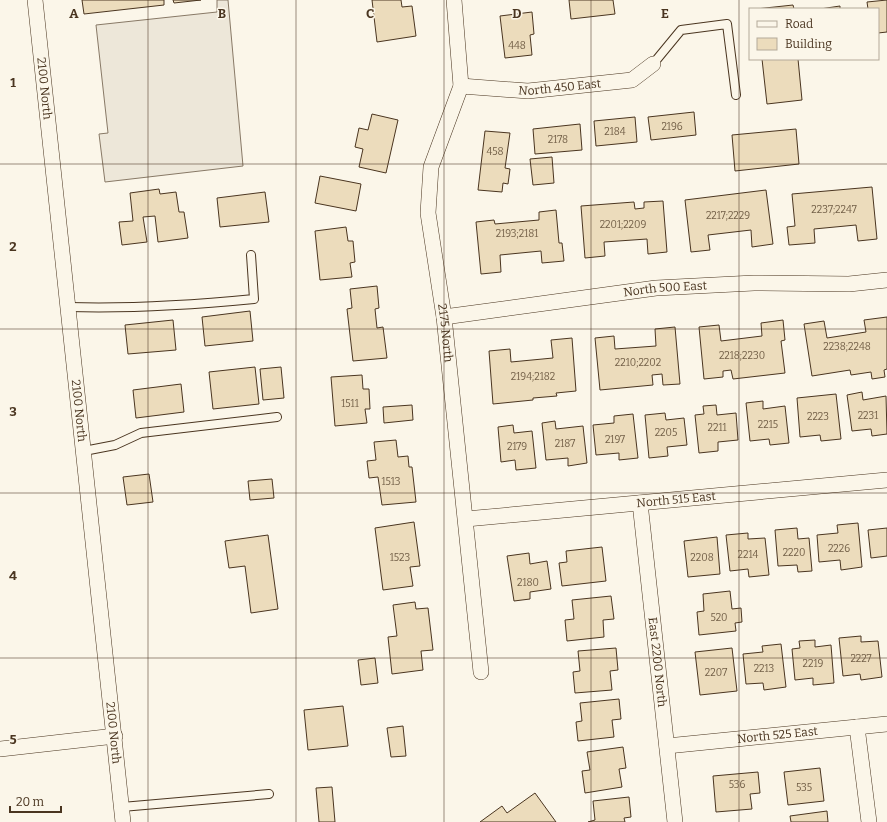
<svg xmlns="http://www.w3.org/2000/svg" width="887" height="822" viewBox="0 0 887 822" font-family="Bitter,serif">
	<style>
		.parking { fill: #ede7d9; stroke: #887966 }
		.building { fill: #ecdcbc; stroke: #4a3520 }
		.lines { fill: none; stroke-linecap: round; stroke-linejoin: round }
		.lane-casing { stroke: #4a3520; stroke-width: 10 }
		.street-casing { stroke: #4a3520; stroke-width: 16 }
		.lane { stroke: #fbf6e9; stroke-width: 8 }
		.street { stroke: #fbf6e9; stroke-width: 15 }
		.grid { fill: none; stroke: #4a3520; stroke-width: 1; stroke-opacity: 0.55 }
		.labels { text-anchor: middle; stroke-width: 3; stroke-linejoin: round; paint-order: stroke }
		.number-label { font-size: 10px; fill: #725f47 }
		.street-label { font-size: 12px; fill: #4a3520; stroke: #fbf6e9 }
		.grid-label { font-size: 13px; text-anchor: middle; font-weight: bold; fill: #4a3520; stroke: #fbf6e9; stroke-width: 3; stroke-linejoin: round; paint-order: stroke }
	</style>
	<rect width="100%" height="100%" fill="#fbf6e9"/>
	<path class="parking" d="M 217,0 L 228,0 L 243,166 L 105,182 L 99,134 L 108,133 L 96,25 L 217,12 Z"/>
	<path class="building" d="M 82,0 L 164,0 L 164,5 L 84,14 Z
		M 173,0 L 201,0 L 174,3 Z
		M 372,0 L 401,0 L 402,7 L 412,6 L 416,36 L 377,42 Z
		M 569,0 L 613,0 L 615,14 L 571,19 Z
		M 887,0 L 887,32 L 878,33 L 878,9 L 868,9 L 867,2 Z
		M 793,5 L 794,9 L 756,9 Z
		M 840,6 L 840,9 L 820,9 Z
		M 532,12 L 534,34 L 530,35 L 532,55 L 505,58 L 500,16 Z
		M 762,59 L 798,59 L 802,100 L 767,104 Z
		M 694,112 L 696,135 L 651,140 L 648,117 Z
		M 372,114 L 398,120 L 386,173 L 359,167 L 363,149 L 355,147 L 359,128 L 368,130 Z
		M 635,117 L 637,142 L 596,146 L 594,121 Z
		M 580,124 L 582,150 L 535,154 L 533,129 Z
		M 796,129 L 799,164 L 735,171 L 732,135 Z
		M 485,131 L 510,133 L 505,168 L 510,169 L 508,184 L 503,183 L 502,192 L 478,190 Z
		M 552,157 L 554,183 L 533,185 L 530,159 Z
		M 320,176 L 361,184 L 356,211 L 315,203 Z
		M 872,187 L 877,239 L 858,241 L 856,225 L 814,229 L 815,243 L 789,245 L 787,227 L 795,226 L 792,194 Z
		M 159,189 L 160,194 L 176,192 L 179,212 L 184,212 L 188,238 L 158,242 L 155,216 L 143,217 L 147,242 L 122,245 L 119,222 L 133,221 L 130,193 Z
		M 766,190 L 773,244 L 752,247 L 751,230 L 708,235 L 710,250 L 691,252 L 685,200 Z
		M 265,192 L 269,222 L 220,227 L 217,198 Z
		M 663,201 L 667,252 L 648,254 L 647,239 L 604,242 L 605,256 L 585,258 L 581,206 L 634,202 L 635,209 L 644,208 L 644,202 Z
		M 556,210 L 559,243 L 562,243 L 564,261 L 542,263 L 541,251 L 500,255 L 501,272 L 481,274 L 476,222 L 494,220 L 495,224 L 539,220 L 539,212 Z
		M 346,227 L 348,241 L 353,241 L 355,262 L 350,263 L 352,277 L 320,280 L 315,231 Z
		M 377,286 L 379,308 L 375,309 L 377,328 L 383,327 L 387,358 L 353,361 L 347,309 L 352,308 L 350,289 Z
		M 250,311 L 253,341 L 205,346 L 202,317 Z
		M 887,317 L 887,369 L 884,370 L 885,377 L 872,379 L 871,372 L 851,375 L 850,370 L 812,376 L 804,324 L 824,321 L 827,338 L 866,332 L 864,320 Z
		M 173,320 L 176,350 L 128,354 L 125,325 Z
		M 783,320 L 785,340 L 781,341 L 785,373 L 733,379 L 731,370 L 723,371 L 723,377 L 704,379 L 699,327 L 719,325 L 721,341 L 762,336 L 761,323 Z
		M 675,327 L 680,384 L 663,385 L 662,374 L 652,375 L 653,385 L 600,390 L 595,338 L 614,336 L 615,349 L 656,346 L 655,329 Z
		M 572,338 L 576,391 L 556,393 L 557,396 L 533,398 L 533,400 L 493,404 L 489,351 L 510,349 L 511,362 L 553,358 L 551,340 Z
		M 255,367 L 259,404 L 213,409 L 209,372 Z
		M 281,367 L 284,398 L 263,400 L 260,369 Z
		M 362,375 L 363,389 L 369,389 L 370,409 L 365,409 L 367,423 L 335,426 L 331,377 Z
		M 181,384 L 184,412 L 136,418 L 133,390 Z
		M 862,392 L 863,400 L 886,396 L 887,434 L 872,436 L 871,429 L 852,431 L 847,395 Z
		M 836,394 L 841,439 L 821,441 L 820,435 L 800,437 L 797,398 Z
		M 763,401 L 763,409 L 785,406 L 789,443 L 770,445 L 769,439 L 750,441 L 746,403 Z
		M 412,405 L 413,420 L 384,423 L 383,407 Z
		M 716,405 L 717,415 L 736,413 L 738,440 L 718,442 L 718,451 L 699,453 L 695,415 L 704,414 L 703,406 Z
		M 665,413 L 666,420 L 684,418 L 687,445 L 667,447 L 668,456 L 649,458 L 645,415 Z
		M 633,414 L 638,458 L 619,460 L 619,453 L 596,455 L 593,425 L 614,423 L 614,416 Z
		M 555,421 L 556,429 L 583,426 L 587,463 L 568,466 L 568,458 L 546,460 L 542,423 Z
		M 513,425 L 514,433 L 532,431 L 536,468 L 516,470 L 515,460 L 501,462 L 498,427 Z
		M 396,440 L 398,457 L 408,456 L 409,467 L 412,467 L 416,502 L 382,505 L 378,477 L 369,478 L 367,461 L 376,460 L 374,442 Z
		M 149,474 L 153,502 L 127,505 L 123,477 Z
		M 272,479 L 274,498 L 250,500 L 248,481 Z
		M 414,522 L 420,566 L 410,567 L 413,586 L 383,590 L 375,528 Z
		M 858,523 L 862,567 L 841,570 L 840,560 L 819,562 L 817,535 L 838,533 L 837,525 Z
		M 797,528 L 798,539 L 809,538 L 812,571 L 798,572 L 797,565 L 778,566 L 775,530 Z
		M 887,528 L 887,556 L 871,558 L 868,530 Z
		M 748,533 L 748,539 L 765,538 L 769,575 L 749,577 L 748,569 L 730,571 L 726,535 Z
		M 268,535 L 278,609 L 251,613 L 245,566 L 229,568 L 225,541 Z
		M 717,537 L 720,574 L 688,577 L 684,541 Z
		M 602,547 L 606,581 L 562,586 L 559,563 L 567,562 L 566,551 Z
		M 529,553 L 530,564 L 547,561 L 551,589 L 530,592 L 530,599 L 514,601 L 507,556 Z
		M 730,591 L 732,609 L 741,608 L 742,622 L 735,623 L 736,631 L 699,635 L 697,612 L 704,611 L 703,594 Z
		M 611,596 L 614,619 L 603,620 L 604,637 L 567,641 L 565,620 L 574,619 L 572,600 Z
		M 415,602 L 416,609 L 428,608 L 433,650 L 421,651 L 423,670 L 392,674 L 388,637 L 397,636 L 393,605 Z
		M 861,636 L 861,642 L 878,641 L 882,677 L 861,680 L 860,674 L 843,676 L 839,638 Z
		M 815,640 L 815,647 L 831,645 L 834,683 L 813,685 L 813,678 L 795,680 L 792,649 L 800,648 L 799,641 Z
		M 781,644 L 786,687 L 764,690 L 763,683 L 746,684 L 743,654 L 763,652 L 762,646 Z
		M 616,648 L 618,670 L 610,671 L 612,690 L 575,693 L 573,672 L 580,671 L 578,651 Z
		M 732,648 L 737,691 L 700,695 L 695,652 Z
		M 375,658 L 378,683 L 361,685 L 358,660 Z
		M 619,699 L 621,719 L 612,720 L 614,737 L 578,741 L 576,722 L 582,721 L 580,703 Z
		M 343,706 L 348,746 L 308,750 L 304,710 Z
		M 403,726 L 406,756 L 391,757 L 387,728 Z
		M 623,747 L 626,768 L 619,769 L 622,787 L 585,793 L 582,771 L 590,770 L 587,752 Z
		M 820,768 L 824,801 L 788,805 L 784,772 Z
		M 758,772 L 760,793 L 750,794 L 752,809 L 716,812 L 713,776 Z
		M 332,787 L 335,822 L 319,822 L 316,788 Z
		M 535,793 L 556,822 L 480,822 L 502,806 L 507,813 Z
		M 629,797 L 631,817 L 624,818 L 625,822 L 588,822 L 595,820 L 593,801 Z
		M 827,811 L 828,822 L 791,822 L 790,816 Z"/>
	<g class="lines">
		<defs>
			<path id="lane" d="M 653,64 L 681,30 L 727,24 L 736,95
				M 68,307 C 131,309 192,305 254,299 L 251,255
				M 84,451 L 115,445 L 141,433 L 277,417
				M 122,807 L 269,794"/>
			<g id="street">
				<path id="s1" d="M 35,0 L 123,822"/>
				<path id="s2" d="M 454,0 L 461,86 L 431,167 L 428,213 L 444,317 L 481,672"/>
				<path id="s3" d="M 461,86 L 528,91 L 632,80 L 653,64"/>
				<path id="s4" d="M 444,317 L 656,288 L 754,283 L 849,284 L 887,280"/>
				<path id="s5" d="M 640,503 L 675,822"/>
				<path id="s6" d="M 466,519 L 887,480"/>
				<path d="M 857,727 L 869,822"/>
				<path id="s7" d="M 667,746 L 887,724"/>
				<path d="M 0,749 L 115,736"/>
			</g>
		</defs>
		<use href="#lane" class="lane-casing"/>
		<use href="#street" class="street-casing"/>
		<use href="#lane" class="lane"/>
		<use href="#street" class="street"/>
	</g>
	<path class="grid" d="M 148,0 L 148,822M 296,0 L 296,822M 444,0 L 444,822M 591,0 L 591,822M 739,0 L 739,822M 0,164 L 887,164M 0,329 L 887,329M 0,493 L 887,493M 0,658 L 887,658"/>
	<g class="labels">
		<g class="number-label">
			<text x="517" y="49">448</text>
			<text x="672" y="130">2196</text>
			<text x="615" y="135">2184</text>
			<text x="558" y="143">2178</text>
			<text x="495" y="155">458</text>
			<text x="834" y="213">2237;2247</text>
			<text x="728" y="219">2217;2229</text>
			<text x="623" y="228">2201;2209</text>
			<text x="517" y="237">2193;2181</text>
			<text x="847" y="350">2238;2248</text>
			<text x="742" y="359">2218;2230</text>
			<text x="638" y="366">2210;2202</text>
			<text x="533" y="380">2194;2182</text>
			<text x="350" y="407">1511</text>
			<text x="868" y="419">2231</text>
			<text x="818" y="420">2223</text>
			<text x="768" y="428">2215</text>
			<text x="717" y="431">2211</text>
			<text x="666" y="436">2205</text>
			<text x="615" y="443">2197</text>
			<text x="565" y="447">2187</text>
			<text x="517" y="450">2179</text>
			<text x="391" y="485">1513</text>
			<text x="839" y="552">2226</text>
			<text x="794" y="556">2220</text>
			<text x="748" y="558">2214</text>
			<text x="400" y="561">1523</text>
			<text x="702" y="561">2208</text>
			<text x="528" y="586">2180</text>
			<text x="719" y="621">520</text>
			<text x="861" y="662">2227</text>
			<text x="813" y="667">2219</text>
			<text x="764" y="672">2213</text>
			<text x="716" y="676">2207</text>
			<text x="737" y="788">536</text>
			<text x="804" y="791">535</text>
		</g>
		<g class="street-label">
			<text dy="4" stroke="none"><textPath href="#s3" startOffset="99">North 450 East</textPath></text>
			<text dy="4" stroke="none"><textPath href="#s1" startOffset="89">2100 North</textPath></text>
			<text dy="4" stroke="none"><textPath href="#s4" startOffset="223">North 500 East</textPath></text>
			<text dy="4" stroke="none"><textPath href="#s2" startOffset="340">2175 North</textPath></text>
			<text dy="4" stroke="none"><textPath href="#s1" startOffset="413">2100 North</textPath></text>
			<text dy="4" stroke="none"><textPath href="#s6" startOffset="211">North 515 East</textPath></text>
			<text dy="4" stroke="none"><textPath href="#s5" startOffset="160">East 2200 North</textPath></text>
			<text dy="4" stroke="none"><textPath href="#s1" startOffset="737">2100 North</textPath></text>
			<text dy="4" stroke="none"><textPath href="#s7" startOffset="111">North 525 East</textPath></text>
		</g>
	</g>
	<g class="grid-label">
		<text x="74" y="18">A</text>
		<text x="222" y="18">B</text>
		<text x="370" y="18">C</text>
		<text x="517" y="18">D</text>
		<text x="665" y="18">E</text>
		<text x="13" y="87">1</text>
		<text x="13" y="251">2</text>
		<text x="13" y="416">3</text>
		<text x="13" y="580">4</text>
		<text x="13" y="744">5</text>
	</g>
	<rect x="749" y="8" width="130" height="52" fill="#fbf6e9" stroke="#b4a999"/>
	<rect x="757" y="21" width="20" height="6" fill="#fbf6e9" stroke="#b4a999"/>
	<text x="785" y="28" font-size="12" fill="#4a3520">Road</text>
	<rect x="757" y="38" width="20" height="12" fill="#ecdcbc" stroke="#b4a999"/>
	<text x="785" y="48" font-size="12" fill="#4a3520">Building</text>
	<path d="M10 806v6h51v-6" fill="none" stroke="#4a3520" stroke-width="2"/>
	<text x="16" y="806" font-size="12" fill="#4a3520" stroke="#fbf6e9" stroke-width="3" paint-order="stroke">20 m</text>
</svg>
